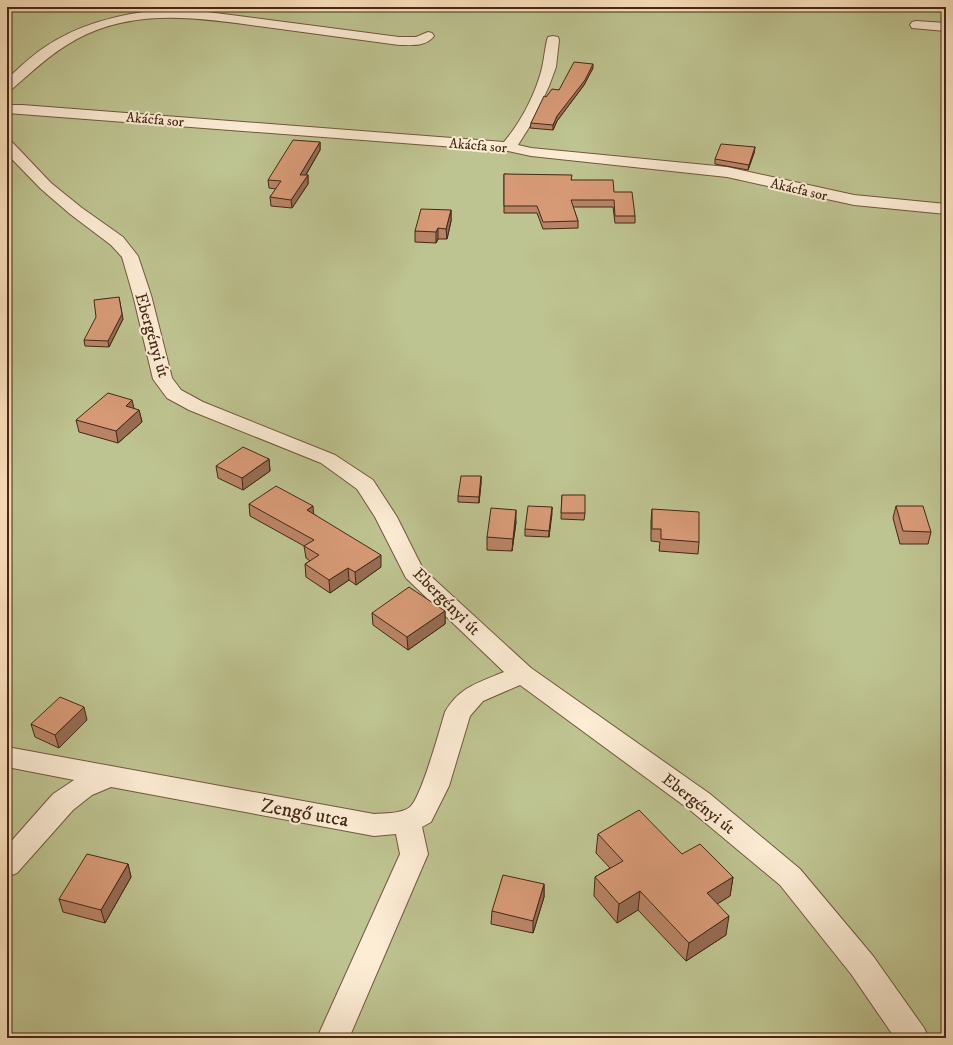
<svg xmlns="http://www.w3.org/2000/svg" width="953" height="1045" viewBox="0 0 953 1045" font-family="'IM FELL DW Pica',serif">
	<style>
		.green { fill: #bec491; stroke: #807653 }
		.lines { fill: none; stroke-linecap: round; stroke-linejoin: round }
		.street-casing { stroke: #71573f; stroke-width: 2 }
		.street { fill: #fdedd5; fill-rule: evenodd }
		.wall { fill: #b98466; stroke: #432815 }
		.shaded-wall { fill: #966c53; stroke: #432815 }
		.building { fill: #d79a77; stroke: #432815 }
		.labels { text-anchor: middle; stroke-width: 4; stroke-linejoin: round; paint-order: stroke }
		.far-street-label { font-size: 14px; fill: #432815; stroke: #fdedd5 }
		.street-label { font-size: 17px; fill: #432815; stroke: #fdedd5 }
		.near-street-label { font-size: 20px; fill: #432815; stroke: #fdedd5 }
	</style>
	<rect width="100%" height="100%" fill="#fce4be"/>
	<filter id="stains"><feTurbulence type="fractalNoise" baseFrequency=".005" numOctaves="4"/><feColorMatrix values="0 0 0 0 .2 0 0 0 0 .09 0 0 0 0 .02 0 0 0 .5 -.17"/></filter>
	<radialGradient id="worn" r=".72"><stop offset=".6" stop-color="#630" stop-opacity="0"/><stop offset="1" stop-color="#630" stop-opacity=".3"/></radialGradient>
	<path class="green" d="M 7,7 L 946,7 L 946,1038 L 7,1038 Z"/>
	<g class="lines">
		<defs>
			<path id="street" d="M 160,10 L 200,11 L 399,37 L 416,37 L 428,32 L 432,33 L 434,36 C 426,47 411,45 399,45 C 357,39 315,34 273,28 C 211,20 147,7 87,34 C 58,47 36,68 12,89 L 7,90 L 7,79 C 19,68 31,56 45,47 C 79,24 119,14 160,10 Z
				M 916,21 L 946,23 L 946,31 L 912,28 L 910,25 L 912,22 Z
				M 553,36 L 558,37 L 559,40 L 556,67 L 549,86 L 533,121 L 518,145 L 531,148 L 727,167 L 854,195 L 946,204 L 946,214 L 854,205 L 727,177 L 531,156 L 508,151 L 7,113 L 7,105 L 22,105 L 504,142 C 521,122 536,93 542,68 C 544,59 545,49 547,40 L 548,37 Z
				M 7,141 L 12,142 L 51,183 L 82,208 L 123,237 L 138,256 L 151,295 L 172,378 L 181,390 L 203,402 L 335,455 L 373,480 L 397,517 L 423,569 L 531,668 L 710,794 L 800,869 L 873,956 L 924,1028 L 929,1038 L 895,1038 L 851,974 L 780,885 L 690,810 L 520,685 L 483,701 L 470,716 L 449,786 L 431,822 L 422,827 L 428,854 L 349,1038 L 317,1038 L 400,854 L 396,834 L 374,836 L 111,787 L 92,795 L 73,810 L 17,873 L 7,877 L 7,846 L 53,794 L 74,780 L 7,767 L 7,747 L 374,814 C 385,813 401,814 410,807 C 421,798 440,729 445,712 C 459,687 480,682 504,672 L 406,578 L 375,517 L 357,489 L 321,463 L 189,410 L 167,398 L 153,379 L 133,295 L 122,257 L 111,245 L 70,214 L 41,189 L 7,154 Z"/>
		</defs>
		<use href="#street" class="street-casing"/>
		<use href="#street" class="street"/>
	</g>
	<path class="wall" d="M 593,68 L 584,85 L 557,121 L 553,130 L 530,128 L 531,123 L 546,97 L 559,90 Z
		M 320,142 L 320,150 L 306,175 L 308,175 L 308,184 L 292,208 L 271,206 L 270,197 L 276,189 L 269,188 L 268,180 Z
		M 755,147 L 754,153 L 748,170 L 715,164 L 715,159 Z
		M 504,174 L 571,180 L 614,192 L 635,216 L 635,223 L 615,223 L 613,207 L 573,207 L 578,221 L 578,228 L 543,229 L 537,213 L 504,213 Z
		M 451,210 L 451,221 L 447,239 L 438,239 L 436,243 L 415,242 L 415,231 Z
		M 123,319 L 109,347 L 85,346 L 84,340 Z
		M 134,409 L 139,410 L 142,422 L 118,443 L 79,432 L 76,420 Z
		M 269,459 L 270,471 L 243,490 L 218,478 L 216,466 Z
		M 481,476 L 481,483 L 479,503 L 458,502 L 458,496 Z
		M 562,495 L 585,513 L 584,520 L 561,519 Z
		M 249,504 L 314,514 L 381,567 L 356,585 L 349,580 L 330,593 L 306,577 L 305,564 L 310,561 L 306,558 L 304,546 L 250,516 Z
		M 896,506 L 931,532 L 928,544 L 900,544 L 893,518 Z
		M 552,507 L 549,537 L 525,536 L 525,529 Z
		M 652,509 L 699,542 L 698,554 L 659,551 L 660,542 L 651,541 L 651,521 Z
		M 516,522 L 512,551 L 487,550 L 487,537 Z
		M 445,611 L 445,624 L 408,650 L 373,625 L 372,613 Z
		M 87,720 L 59,748 L 35,737 L 31,724 Z
		M 598,834 L 682,854 L 733,877 L 730,896 L 717,904 L 726,935 L 686,961 L 638,910 L 617,923 L 594,896 L 595,877 L 610,868 L 596,853 Z
		M 128,864 L 131,877 L 105,923 L 63,912 L 59,899 Z
		M 544,884 L 544,897 L 533,933 L 491,924 L 492,911 Z"/>
	<path class="shaded-wall" d="M 593,64 L 593,68 L 584,85 L 557,121 L 553,130 L 553,125 L 557,116 Z
		M 320,142 L 320,150 L 301,183 L 300,175 Z
		M 755,147 L 754,153 L 748,170 L 749,165 Z
		M 7,172 L 10,194 L 7,194 Z
		M 308,175 L 308,184 L 292,208 L 291,200 Z
		M 451,210 L 451,221 L 447,239 L 446,229 Z
		M 438,228 L 438,239 L 436,243 L 436,232 Z
		M 119,297 L 123,319 L 109,347 L 108,341 Z
		M 132,400 L 135,412 L 126,406 Z
		M 139,410 L 142,422 L 118,443 L 116,431 Z
		M 269,459 L 270,471 L 243,490 L 242,478 Z
		M 481,476 L 481,483 L 479,503 L 479,497 Z
		M 313,506 L 314,518 L 307,510 Z
		M 552,507 L 552,514 L 549,537 L 549,531 Z
		M 516,510 L 516,522 L 512,551 L 513,539 Z
		M 381,555 L 381,567 L 356,585 L 355,572 Z
		M 348,568 L 349,580 L 330,593 L 329,580 Z
		M 445,611 L 445,624 L 408,650 L 407,637 Z
		M 84,707 L 87,720 L 59,748 L 55,735 Z
		M 128,864 L 131,877 L 105,923 L 101,910 Z
		M 733,877 L 730,896 L 704,912 L 707,893 Z
		M 544,884 L 544,897 L 533,933 L 533,921 Z
		M 640,891 L 638,910 L 617,923 L 619,904 Z
		M 729,916 L 726,935 L 686,961 L 689,943 Z"/>
	<path class="building" d="M 574,62 L 593,64 L 585,80 L 557,116 L 553,125 L 531,123 L 544,96 L 546,97 L 552,89 L 559,90 Z
		M 293,140 L 320,142 L 300,175 L 308,175 L 291,200 L 270,197 L 281,181 L 268,180 Z
		M 721,144 L 755,147 L 749,165 L 715,159 Z
		M 7,172 L 9,188 L 7,189 Z
		M 504,174 L 572,175 L 571,180 L 613,180 L 614,192 L 632,192 L 635,216 L 615,216 L 614,200 L 571,200 L 578,221 L 543,222 L 537,206 L 504,206 Z
		M 421,209 L 451,210 L 446,229 L 438,228 L 436,232 L 415,231 Z
		M 119,297 L 122,314 L 108,341 L 84,340 L 96,317 L 94,300 Z
		M 108,393 L 132,400 L 126,406 L 139,410 L 116,431 L 76,420 Z
		M 243,447 L 269,459 L 242,478 L 216,466 Z
		M 461,476 L 481,476 L 479,497 L 458,496 Z
		M 276,486 L 313,506 L 307,510 L 381,555 L 355,572 L 348,568 L 329,580 L 305,564 L 319,555 L 304,546 L 314,540 L 249,504 Z
		M 562,495 L 585,495 L 585,513 L 561,513 Z
		M 528,506 L 552,507 L 549,531 L 525,529 Z
		M 896,506 L 923,506 L 931,532 L 903,531 Z
		M 491,508 L 516,510 L 513,539 L 487,537 Z
		M 652,509 L 699,512 L 699,542 L 661,539 L 661,529 L 652,529 Z
		M 409,587 L 445,611 L 407,637 L 372,613 Z
		M 60,697 L 84,707 L 55,735 L 31,724 Z
		M 639,810 L 682,854 L 700,844 L 733,877 L 707,893 L 729,916 L 689,943 L 640,891 L 619,904 L 595,877 L 623,861 L 598,834 Z
		M 87,854 L 128,864 L 101,910 L 59,899 Z
		M 503,875 L 544,884 L 533,921 L 492,911 Z"/>
	<g class="labels">
		<g class="far-street-label">
			<text transform="translate(155 119) rotate(5)" y="5">Akácfa sor</text>
			<text transform="translate(478 145) rotate(5)" y="5">Akácfa sor</text>
			<text transform="translate(799 189) rotate(13)" y="5">Akácfa sor</text>
		</g>
		<g class="street-label">
			<text transform="translate(153 335) rotate(74)" y="6">Ebergényi út</text>
			<text transform="translate(447 601) rotate(45)" y="6">Ebergényi út</text>
			<text transform="translate(699 803) rotate(38)" y="6">Ebergényi út</text>
		</g>
		<g class="near-street-label">
			<text transform="translate(305 812) rotate(10)" y="7">Zengő utca</text>
		</g>
	</g>
	<rect width="953" height="1045" fill="none" stroke="#fce4be" stroke-width="24"/>
	<rect x="8" y="8" width="937" height="1029" fill="none" stroke="#432815" stroke-width="2"/>
	<rect x="12" y="12" width="929" height="1021" fill="none" stroke="#432815"/>
	<rect width="100%" height="100%" filter="url(#stains)"/>
	<rect width="100%" height="100%" fill="url(#worn)"/>
</svg>
